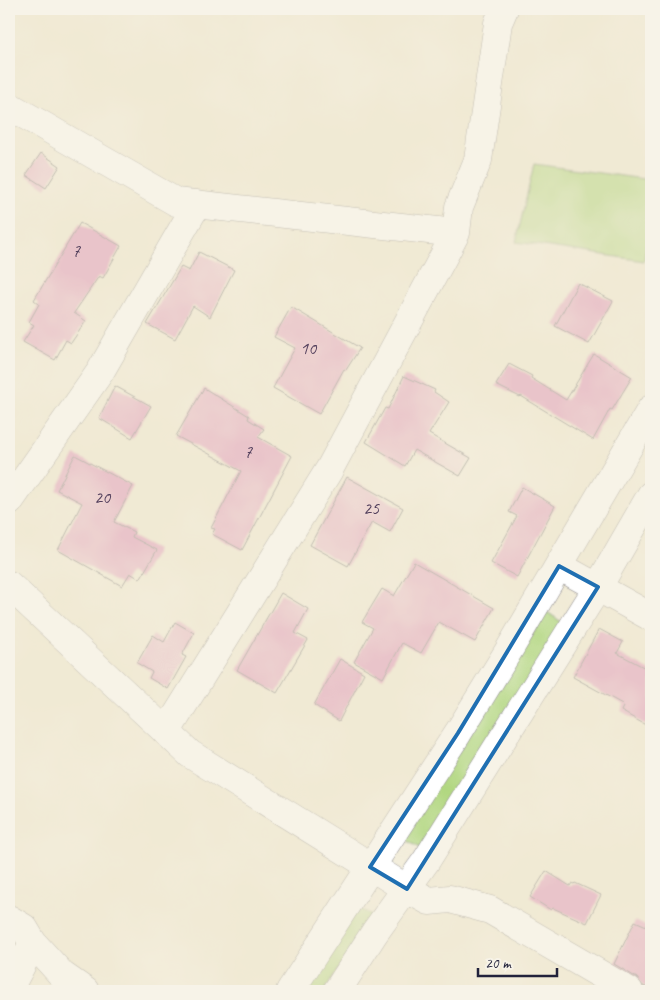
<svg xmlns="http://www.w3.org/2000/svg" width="660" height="1000" viewBox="0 0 660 1000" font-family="Caveat,sans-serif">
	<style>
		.green { fill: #b1d780; stroke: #6a7c5e }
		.building { fill: #e197be }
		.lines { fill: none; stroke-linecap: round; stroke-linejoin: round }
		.street-casing { stroke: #898688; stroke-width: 29 }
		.street { stroke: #fff; stroke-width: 28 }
		.marked { fill: none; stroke: #1f6fb2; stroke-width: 4; stroke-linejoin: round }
		.labels { text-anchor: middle; stroke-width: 4; stroke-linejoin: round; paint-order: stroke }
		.number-label { font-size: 18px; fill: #523f5c }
	</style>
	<rect width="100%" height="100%" fill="#f7f3e8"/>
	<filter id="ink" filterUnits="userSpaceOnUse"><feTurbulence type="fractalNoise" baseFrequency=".02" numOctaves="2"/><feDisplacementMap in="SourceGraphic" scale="10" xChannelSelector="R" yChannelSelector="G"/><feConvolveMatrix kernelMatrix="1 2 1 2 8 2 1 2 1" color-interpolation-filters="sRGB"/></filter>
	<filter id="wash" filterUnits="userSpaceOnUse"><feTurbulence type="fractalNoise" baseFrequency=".0096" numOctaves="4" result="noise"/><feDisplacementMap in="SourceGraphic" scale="20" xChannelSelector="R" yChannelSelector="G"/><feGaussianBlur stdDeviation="1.12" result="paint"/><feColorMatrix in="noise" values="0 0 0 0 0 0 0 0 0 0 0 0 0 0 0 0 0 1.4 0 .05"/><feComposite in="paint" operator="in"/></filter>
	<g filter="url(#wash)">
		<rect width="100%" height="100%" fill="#f0ead4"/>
		<path class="green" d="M 534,164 L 651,180 L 651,212 L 644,261 L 516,242 Z
			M 547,612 L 563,623 L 421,849 L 403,838 Z
			M 357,907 L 372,916 L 324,991 L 303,991 Z"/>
		<g id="blocks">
			<path class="building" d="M 41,153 L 60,166 L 46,188 L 26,175 Z
				M 80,223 L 121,246 L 103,278 L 99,276 L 74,313 L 86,321 L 71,343 L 66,340 L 55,360 L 23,342 L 34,325 L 29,322 L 39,304 L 34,300 Z
				M 199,252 L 234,270 L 210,317 L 193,306 L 175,339 L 147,324 L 181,267 L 189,271 Z
				M 578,283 L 613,301 L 589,344 L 555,326 Z
				M 291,307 L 360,348 L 346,370 L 344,369 L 319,414 L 273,388 L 295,348 L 274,337 Z
				M 594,354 L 632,377 L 612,410 L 610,409 L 593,440 L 521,396 L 520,397 L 496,385 L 509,364 L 532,376 L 531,378 L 566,400 Z
				M 404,376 L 435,390 L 434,392 L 449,402 L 429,434 L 471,458 L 460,476 L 414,450 L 405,466 L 366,442 L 385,408 L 388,409 Z
				M 115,386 L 151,406 L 132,438 L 99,418 Z
				M 204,388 L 249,416 L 248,419 L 264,429 L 258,437 L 292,456 L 242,550 L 212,534 L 215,529 L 211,528 L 241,471 L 176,436 Z
				M 75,455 L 133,486 L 114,522 L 134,532 L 132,537 L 157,550 L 140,579 L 130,573 L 122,586 L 58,550 L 82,503 L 57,490 Z
				M 347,477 L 403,508 L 390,532 L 372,522 L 348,566 L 310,545 Z
				M 522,487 L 555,506 L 517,577 L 491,563 L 517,516 L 509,512 Z
				M 414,562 L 494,608 L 475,642 L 439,622 L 421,653 L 402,643 L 383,678 L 354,662 L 373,628 L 362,622 L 382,589 L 394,596 Z
				M 281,593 L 308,609 L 295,633 L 308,640 L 277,693 L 237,670 Z
				M 175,622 L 194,633 L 182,655 L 186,657 L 168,689 L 149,678 L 152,672 L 137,663 L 153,635 L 164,642 Z
				M 599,629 L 623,642 L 617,653 L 651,671 L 651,728 L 621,711 L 624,705 L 573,677 Z
				M 340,659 L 364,673 L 339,721 L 314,705 Z
				M 546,871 L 570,886 L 572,883 L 574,884 L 575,883 L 601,895 L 587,923 L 553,908 L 551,910 L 530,897 Z
				M 635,921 L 651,928 L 651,989 L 643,986 L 637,978 L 614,964 Z"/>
		</g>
	</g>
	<g filter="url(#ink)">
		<use href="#blocks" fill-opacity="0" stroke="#898688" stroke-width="1"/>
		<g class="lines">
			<defs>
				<path id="street" d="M 9,106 L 176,202 L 456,233
					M 9,502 L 100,372 L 197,204
					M 559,566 L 651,617
					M 9,585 L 190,754 L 407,889 L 429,901 L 450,899 L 490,910 L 629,991
					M 167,731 L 329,470 L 456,233 L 459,207 L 478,160 L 498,23 L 504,9
					M 9,919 L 24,928 L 33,943 L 62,975 L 85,991
					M 9,989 L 33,943
					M 290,991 L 458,733 L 509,650 L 651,409
					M 337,991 L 375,932 L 426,861 L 598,587 L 651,495"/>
			</defs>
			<use href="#street" class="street-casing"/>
			<use href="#street" class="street"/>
		</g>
	</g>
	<path d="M0 0H660V1000H0ZM 559,566 L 598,587 L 407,889 L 370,867 L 458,733 Z" fill="#f0ead4" fill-opacity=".55" fill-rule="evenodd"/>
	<path class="marked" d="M 559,566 L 598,587 L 407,889 L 370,867 L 458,733 Z"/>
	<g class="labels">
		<g class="number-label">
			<text x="76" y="257">7</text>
			<text x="308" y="354">10</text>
			<text x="248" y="458">7</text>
			<text x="102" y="503">20</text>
			<text x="371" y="514">25</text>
		</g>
	</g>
	<rect width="660" height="1000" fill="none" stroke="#f7f3e8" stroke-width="30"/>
	<path d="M478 968v8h79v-8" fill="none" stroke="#22223b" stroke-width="2.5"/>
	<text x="485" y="968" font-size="15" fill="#22223b" stroke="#f7f3e8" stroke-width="4" paint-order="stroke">20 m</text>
</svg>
